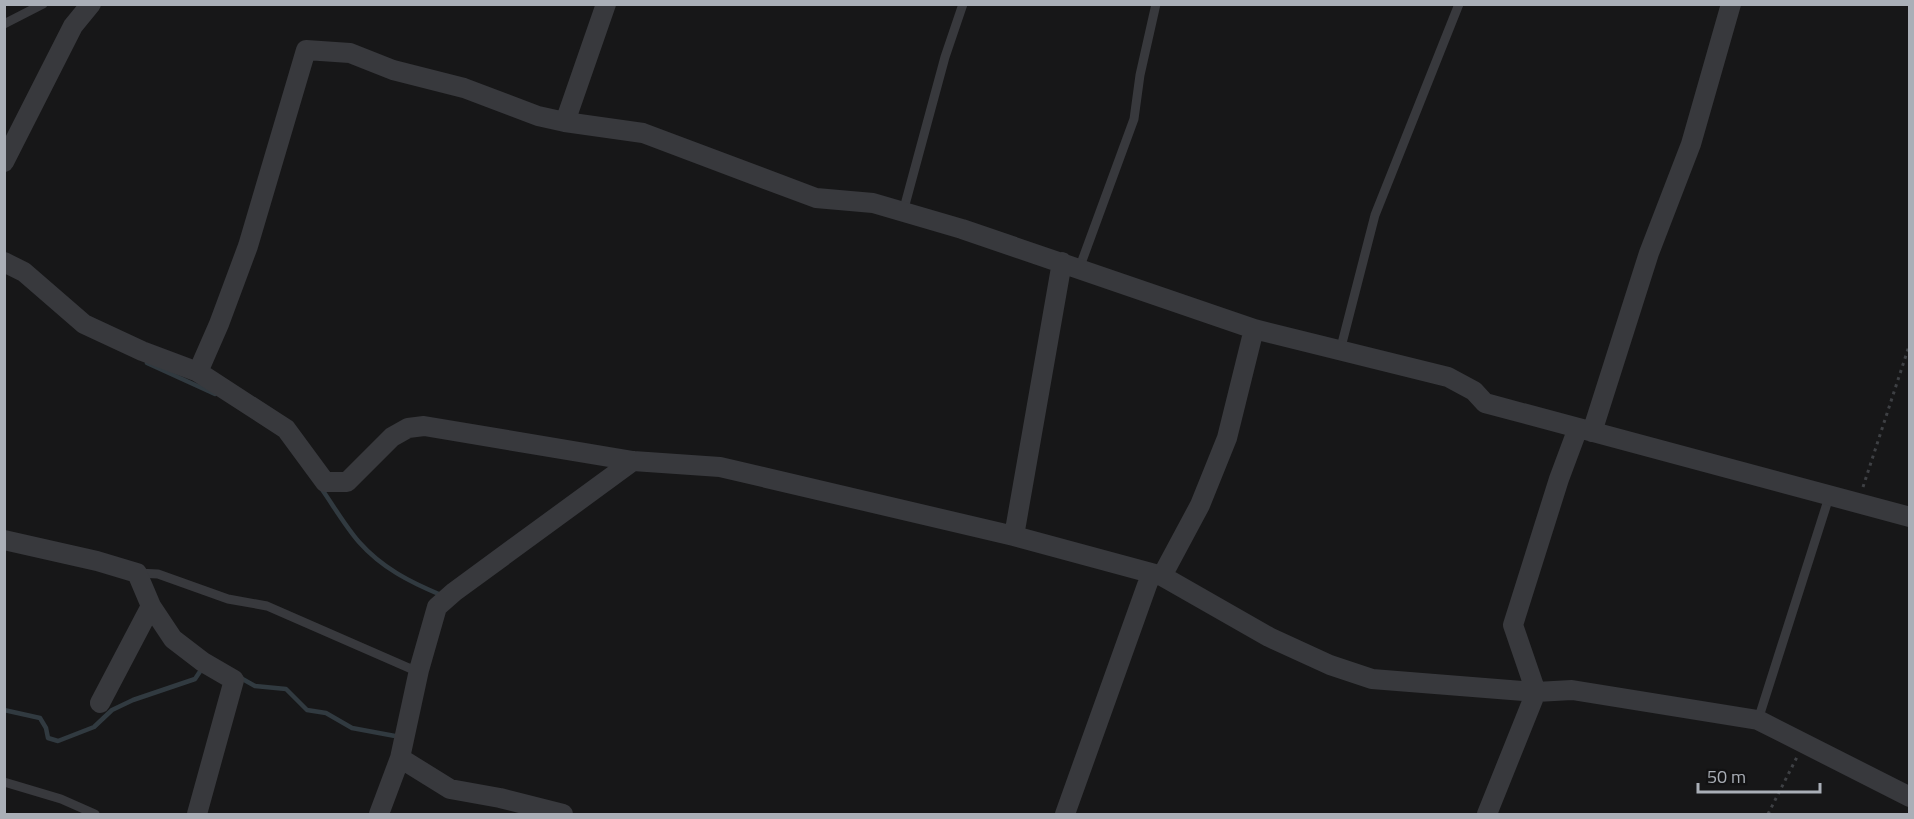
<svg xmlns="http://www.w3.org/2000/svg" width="1914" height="819" viewBox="0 0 1914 819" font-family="'Titillium Web',sans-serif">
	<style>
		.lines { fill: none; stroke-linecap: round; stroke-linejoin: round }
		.stream { stroke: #313a40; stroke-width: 4.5 }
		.path { stroke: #3e4044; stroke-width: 3; stroke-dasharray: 3 4.5; stroke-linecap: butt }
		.lane { stroke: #38393d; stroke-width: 9 }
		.street { stroke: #38393d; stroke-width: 20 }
	</style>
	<rect width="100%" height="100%" fill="#171718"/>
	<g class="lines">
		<path class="stream" d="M 147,363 L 215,394
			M 321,488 C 333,505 345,526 359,542 C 382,568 410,582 441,595
			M 239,677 L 255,686 L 286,689 L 307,710 L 326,713 L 352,728 L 395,736
			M 4,710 L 40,718 L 46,728 L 48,738 L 58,741 L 94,727 L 112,710 L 133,700 L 195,679 L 203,667"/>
		<path class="path" d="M 1863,487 L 1910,343
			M 1768,814 L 1797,757"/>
		<path class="lane" d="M 4,24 L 43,4
			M 903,212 L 945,57 L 963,4
			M 1079,269 L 1134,119 L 1140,75 L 1156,4
			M 1340,351 L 1375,215 L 1459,4
			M 137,573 L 158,574 L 228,599 L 267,606 L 409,668 L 419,670
			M 1758,720 L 1830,494
			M 4,782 L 61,799 L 95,814"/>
		<path class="street" d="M 565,122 L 606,4
			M 4,162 L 73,26 L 91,4
			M 4,262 L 24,272 L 84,324 L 142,351 L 198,372 L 286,429 L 325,482 L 347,482 L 392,437 L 408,428 L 424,426 L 633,461 L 720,467 L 1014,536 L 1162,576 L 1269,637 L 1330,665 L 1372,679 L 1536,692 L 1572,690 L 1758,720 L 1910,797
			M 198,372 L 219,324 L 248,246 L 306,50 L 350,53 L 393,70 L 464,88 L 538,116 L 565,122 L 643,133 L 816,198 L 873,203 L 962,229 L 1254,329 L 1448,377 L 1474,391 L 1485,403 L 1910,517
			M 1592,432 L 1649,253 L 1691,144 L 1731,4
			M 1014,536 L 1062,262
			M 4,540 L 97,561 L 137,573 L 151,606 L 100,703
			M 1162,576 L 1200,505 L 1227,438 L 1254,329
			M 151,606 L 173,639 L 203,662 L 234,680 L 197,814
			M 400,758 L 450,789 L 500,798 L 563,814
			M 379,814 L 400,758 L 419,670 L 437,607 L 454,592 L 633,461
			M 1065,814 L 1151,574
			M 1487,814 L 1536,692 L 1513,625 L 1559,479 L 1578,428"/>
	</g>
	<rect width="1914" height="819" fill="none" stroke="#aaafb7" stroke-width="12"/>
	<path d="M1698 783v9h122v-9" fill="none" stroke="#aaafb7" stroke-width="3"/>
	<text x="1707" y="783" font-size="18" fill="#aaafb7" stroke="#121213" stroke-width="4.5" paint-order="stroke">50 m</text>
</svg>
